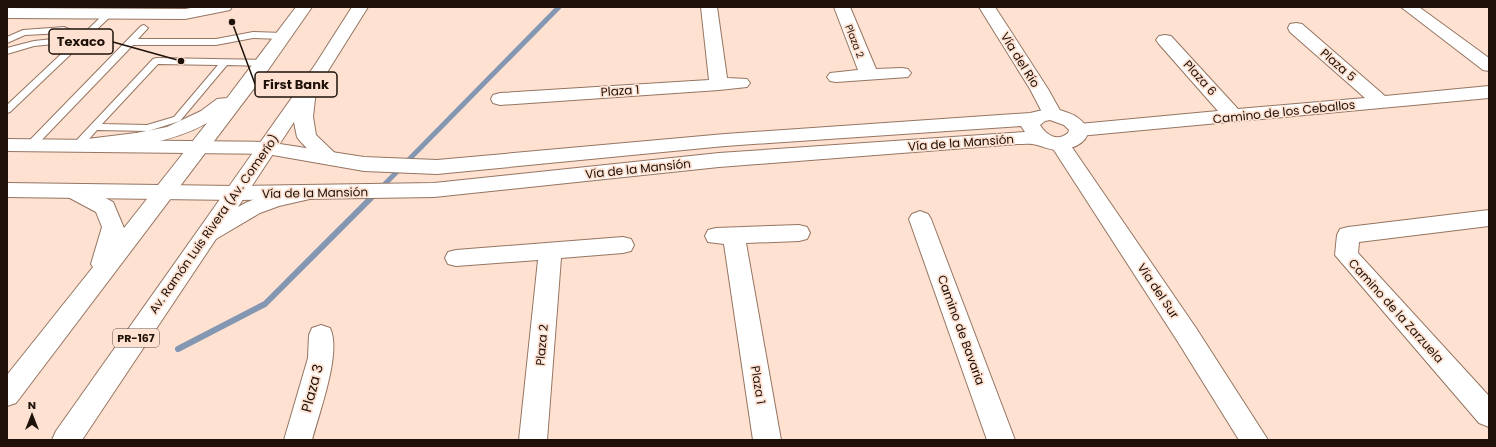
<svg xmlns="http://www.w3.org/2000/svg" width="1496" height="447" viewBox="0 0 1496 447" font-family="Poppins,sans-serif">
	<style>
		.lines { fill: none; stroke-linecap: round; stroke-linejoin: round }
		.stream-far1 { stroke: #8497b2; stroke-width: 5 }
		.stream { stroke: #8497b2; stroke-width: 6 }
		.service-casing { stroke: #957562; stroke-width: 2 }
		.minor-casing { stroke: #957562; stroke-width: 2 }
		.tertiary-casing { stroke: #957562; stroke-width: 2 }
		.primary-casing { stroke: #957562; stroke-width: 2 }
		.service { fill: #fff; fill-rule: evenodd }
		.minor { fill: #fff; fill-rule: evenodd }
		.tertiary { fill: #fff; fill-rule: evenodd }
		.primary { fill: #fff; fill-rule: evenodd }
		.labels { text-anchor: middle; stroke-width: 3.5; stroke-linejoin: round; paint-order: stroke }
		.far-street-label { font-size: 10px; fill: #1d1109; stroke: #fee1d0 }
		.shield { fill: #fee1d0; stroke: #604f45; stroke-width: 1 }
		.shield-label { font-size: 11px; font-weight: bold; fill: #1d1109 }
		.street-label { font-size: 12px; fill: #1d1109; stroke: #fee1d0 }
		.near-street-label { font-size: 14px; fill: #1d1109; stroke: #fee1d0 }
		.leader { fill: none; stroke: #1d1109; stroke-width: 1.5 }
		.callout-dot { fill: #1d1109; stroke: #fee1d0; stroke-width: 1.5 }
		.callout { fill: #fee1d0; stroke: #1d1109; stroke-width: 1.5 }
		.callout-label { font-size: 13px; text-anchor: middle; font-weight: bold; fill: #1d1109 }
	</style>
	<rect width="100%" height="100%" fill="#fee1d0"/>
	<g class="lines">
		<path class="stream-far1" d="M 376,193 L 559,7"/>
		<path class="stream" d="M 178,349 L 265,304 L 377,192"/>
		<defs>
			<path id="service" d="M 106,12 L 112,12 L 113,14 L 10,112 L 7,113 L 7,105 L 74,42 L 34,46 L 7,54 L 7,48 L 34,41 L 72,37 L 63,33 L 25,35 L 7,43 L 7,37 L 23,30 L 64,27 L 82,35 Z
				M 144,25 L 148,28 L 138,39 L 216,39 L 253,32 L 283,33 L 287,36 L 283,39 L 253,38 L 216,45 L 133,45 L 35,147 L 27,147 L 26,145 L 27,143 L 141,26 Z
				M 156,58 L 264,60 L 268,63 L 264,66 L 227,65 L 180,121 L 148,131 L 97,130 L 82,147 L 74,147 L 73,145 L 74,143 L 153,59 ZM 158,64 L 218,65 L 174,117 L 147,125 L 102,124 Z"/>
			<path id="minor" d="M 197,7 L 232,7 L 230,10 L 185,19 L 7,18 L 7,8 L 185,9 Z
				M 701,7 L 717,7 L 727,78 L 747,79 L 750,83 L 747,87 L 719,90 L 500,105 L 493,103 L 491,99 L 493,95 L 500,93 L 709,80 Z
				M 834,7 L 850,7 L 876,69 L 902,68 L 908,69 L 911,73 L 908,77 L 836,82 L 830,81 L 827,77 L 830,73 L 858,70 Z
				M 979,7 L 995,7 L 1048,89 L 1062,114 L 1059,118 L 1052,120 L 1045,118 L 1030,89 Z
				M 1401,7 L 1419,7 L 1489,58 L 1489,71 L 1483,70 Z
				M 1296,23 L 1302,24 L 1385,96 L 1489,86 L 1489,98 L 1079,136 L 1072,134 L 1069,130 L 1072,126 L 1079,124 L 1218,111 L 1159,44 L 1156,40 L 1159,36 L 1165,35 L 1171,36 L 1238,109 L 1365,98 L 1290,32 L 1288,28 L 1290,24 Z
				M 1060,138 L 1067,140 L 1196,328 L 1268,440 L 1239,440 L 1178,342 L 1050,144 L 1053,140 Z
				M 1489,210 L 1489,226 L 1359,242 L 1358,253 L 1489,396 L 1489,427 L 1479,423 L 1335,255 L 1337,235 L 1340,229 L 1348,227 Z
				M 920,211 L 928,214 L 931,219 L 1015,440 L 987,440 L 909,219 L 912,214 Z
				M 799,225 L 807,227 L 810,233 L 807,239 L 799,241 L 746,243 L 781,440 L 753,440 L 724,244 L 708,242 L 705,236 L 708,230 L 716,228 Z
				M 623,237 L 631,239 L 634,245 L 631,251 L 623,253 L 561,258 L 547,440 L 519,440 L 538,260 L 456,266 L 448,264 L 445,258 L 448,252 L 456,250 Z
				M 321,325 L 330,328 C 342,352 319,413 312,440 L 284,440 L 308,358 L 309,335 L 312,328 Z"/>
			<path id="tertiary" d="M 1052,108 C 1060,110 1072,113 1078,118 C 1100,134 1080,148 1061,150 C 1052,151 1045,147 1037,145 C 1031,143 1024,144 1018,144 L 719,167 L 434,197 L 236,200 L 7,197 L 7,183 L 236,186 L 434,183 L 719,153 L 1025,132 L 1021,126 L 725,146 L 437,174 L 364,171 L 267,154 L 7,151 L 7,139 L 267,142 L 364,157 L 437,160 L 725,134 L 1030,113 ZM 1050,120 L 1064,125 L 1069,130 L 1068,133 C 1057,142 1046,135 1040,125 L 1045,121 Z"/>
			<path id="primary" d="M 296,7 L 312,7 L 268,70 L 16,403 L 7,406 L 7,375 L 93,267 L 91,264 L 102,227 L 96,212 L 66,196 L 62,191 L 66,186 C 81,182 99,195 113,202 L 124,228 L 207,123 C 168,145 122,148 78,151 L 71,149 L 68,145 L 71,141 L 136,133 L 167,127 L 201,111 L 217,99 L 227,98 Z
				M 352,7 L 368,7 L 316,90 L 313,117 L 316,135 L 341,159 L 338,164 C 322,168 311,152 300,141 L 297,137 L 294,122 L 238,207 C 254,197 297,183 314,188 L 318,193 L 314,198 L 279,206 L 260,213 L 216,239 L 82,440 L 52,440 L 56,431 L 315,65 Z"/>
		</defs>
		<use href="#service" class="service-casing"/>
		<use href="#minor" class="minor-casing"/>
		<use href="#tertiary" class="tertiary-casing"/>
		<use href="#primary" class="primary-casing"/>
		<use href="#service" class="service"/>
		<use href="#minor" class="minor"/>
		<use href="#tertiary" class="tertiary"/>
		<use href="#primary" class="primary"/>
	</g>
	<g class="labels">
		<g class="far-street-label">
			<text transform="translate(855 41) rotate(69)" y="4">Plaza 2</text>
		</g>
		<rect class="shield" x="113" y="329" width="46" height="18" rx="3"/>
		<g class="shield-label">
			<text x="136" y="342">PR-167</text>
		</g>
		<g class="street-label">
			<text transform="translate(1020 60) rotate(58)" y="4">Vía del Río</text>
			<text transform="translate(1338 65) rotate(41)" y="4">Plaza 5</text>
			<text transform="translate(1200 78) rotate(48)" y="4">Plaza 6</text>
			<text transform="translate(620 91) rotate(-4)" y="4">Plaza 1</text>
			<text transform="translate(1284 112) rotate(-6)" y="4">Camino de los Ceballos</text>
			<text transform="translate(961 143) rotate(-4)" y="4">Vía de la Mansión</text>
			<text transform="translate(638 169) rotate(-6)" y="4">Vía de la Mansión</text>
			<text transform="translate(315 193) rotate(-1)" y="4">Vía de la Mansión</text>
			<text transform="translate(214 224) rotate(-55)" y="4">Av. Ramón Luis Rivera (Av. Comerío)</text>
			<text transform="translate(1158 291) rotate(56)" y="4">Vía del Sur</text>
			<text transform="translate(1396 311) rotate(48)" y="4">Camino de la Zarzuela</text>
			<text transform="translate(961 330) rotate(70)" y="4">Camino de Bavaria</text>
			<text transform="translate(542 345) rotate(-85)" y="4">Plaza 2</text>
			<text transform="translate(758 385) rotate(81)" y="4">Plaza 1</text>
		</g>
		<g class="near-street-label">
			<text transform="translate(312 388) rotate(-75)" y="5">Plaza 3</text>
		</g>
	</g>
	<path class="leader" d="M181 61L113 42M232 22L255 84"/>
	<g class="callout-dot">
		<circle cx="181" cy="61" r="4"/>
		<circle cx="232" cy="22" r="4"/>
	</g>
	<g class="callout">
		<rect x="49" y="29" width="64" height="25" rx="4"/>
		<rect x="255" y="72" width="82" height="25" rx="4"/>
	</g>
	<g class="callout-label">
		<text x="81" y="46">Texaco</text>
		<text x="296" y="89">First Bank</text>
	</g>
	<rect width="1496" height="447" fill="none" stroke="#1d1109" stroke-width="16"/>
	<g transform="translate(32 415)" stroke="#fee1d0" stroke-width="3" paint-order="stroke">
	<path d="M0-3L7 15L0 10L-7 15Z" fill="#1d1109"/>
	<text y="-6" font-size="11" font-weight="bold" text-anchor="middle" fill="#1d1109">N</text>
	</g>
</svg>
